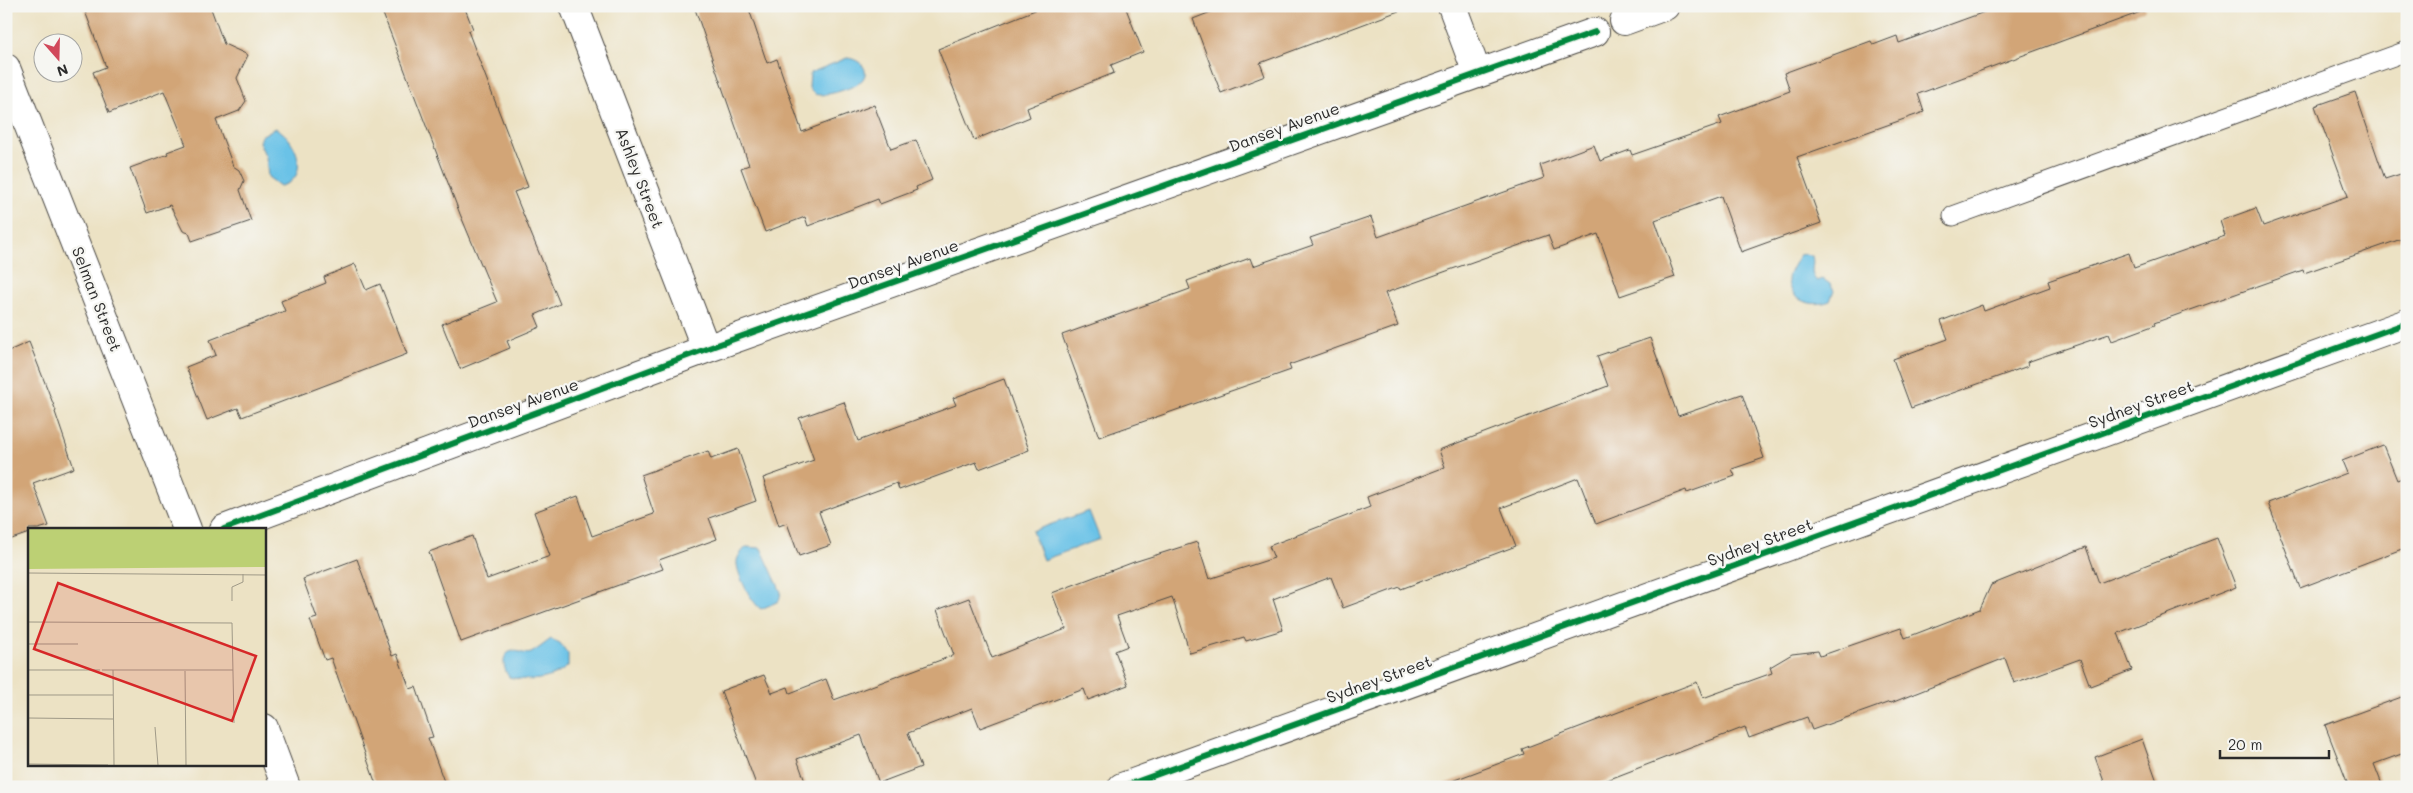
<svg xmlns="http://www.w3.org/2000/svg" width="2413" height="793" viewBox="0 0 2413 793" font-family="Mali,sans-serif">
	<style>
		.water { fill: #6ac2e7; stroke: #4a7689 }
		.building { fill: #d2a577 }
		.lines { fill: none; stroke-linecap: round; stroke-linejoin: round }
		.service-casing { stroke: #484642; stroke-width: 21 }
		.minor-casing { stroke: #484642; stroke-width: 30 }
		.service { stroke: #fff; stroke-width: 19 }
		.minor { stroke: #fff; stroke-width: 28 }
		.cycleway-casing { stroke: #f6f6f2; stroke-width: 9 }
		.cycleway { stroke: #00873e; stroke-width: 6 }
		.labels { text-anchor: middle; stroke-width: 4.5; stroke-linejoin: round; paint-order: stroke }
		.street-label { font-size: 16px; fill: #2b2b2b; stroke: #f6f6f2 }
		.inset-road { fill: none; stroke: #9f9987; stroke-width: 1 }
		.view { fill: #d62828; fill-opacity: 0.15; stroke: #d62828; stroke-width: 2.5 }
		.inset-edge { fill: none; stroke: #2b2b2b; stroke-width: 2.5 }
	</style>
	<rect width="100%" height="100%" fill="#f6f6f2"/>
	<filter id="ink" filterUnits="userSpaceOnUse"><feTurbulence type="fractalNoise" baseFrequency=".02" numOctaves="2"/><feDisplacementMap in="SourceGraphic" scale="10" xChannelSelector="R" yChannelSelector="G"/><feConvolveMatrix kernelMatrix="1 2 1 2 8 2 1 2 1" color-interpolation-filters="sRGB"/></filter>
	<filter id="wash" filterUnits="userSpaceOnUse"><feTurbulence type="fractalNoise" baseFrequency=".0096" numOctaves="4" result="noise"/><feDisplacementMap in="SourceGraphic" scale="20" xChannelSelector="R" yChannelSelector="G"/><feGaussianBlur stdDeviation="1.12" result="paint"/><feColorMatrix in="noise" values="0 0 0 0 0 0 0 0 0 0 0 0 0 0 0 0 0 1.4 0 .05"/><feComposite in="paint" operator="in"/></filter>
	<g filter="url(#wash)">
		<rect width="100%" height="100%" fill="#ece2c4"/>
		<path class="water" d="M 847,58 C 861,59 873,72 859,83 C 853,88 822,98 815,94 C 812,93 811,90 809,88 L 810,73 Z
			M 275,128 C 297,137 312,180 280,186 L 268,177 L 266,157 L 259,142 L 261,136 Z
			M 1805,254 L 1812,256 C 1815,266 1808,273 1817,281 L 1823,279 L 1830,284 L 1834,291 L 1830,301 C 1813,308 1789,301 1788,280 C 1788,272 1796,262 1799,255 Z
			M 1089,511 L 1100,539 L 1043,560 L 1032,531 Z
			M 746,547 L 761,548 L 781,592 L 779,601 L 761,609 C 752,603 738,577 737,564 C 736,557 742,552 746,547 Z
			M 551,639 L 560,643 L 568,654 L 568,666 C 551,681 530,682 509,677 C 503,669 500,652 514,651 C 520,651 525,655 531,653 C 537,650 545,643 551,639 Z"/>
		<g id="blocks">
			<path class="building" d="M 83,6 L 210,6 L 224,44 L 248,55 L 237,78 L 246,101 L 239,111 L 216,120 L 233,166 L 239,170 L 244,181 L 240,190 L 251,221 L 192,241 L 189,233 L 183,231 L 170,205 L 147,213 L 130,168 L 168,154 L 167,152 L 186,145 L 164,91 L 109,113 L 93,72 L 106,67 Z
				M 380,6 L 464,6 L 473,29 L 468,31 L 528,187 L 514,192 L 560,304 L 535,315 L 540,327 L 507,341 L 510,348 L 460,369 L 442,324 L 497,302 L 460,214 Z
				M 694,6 L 748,6 L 767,63 L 777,59 L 802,132 L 874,105 L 891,149 L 916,140 L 932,180 L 916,187 L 917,190 L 880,204 L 878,199 L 808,226 L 805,217 L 765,232 L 741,168 L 749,165 Z
				M 1045,6 L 1125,6 L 1143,52 L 1111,65 L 1114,73 L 1027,108 L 1030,117 L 974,140 L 938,49 Z
				M 1226,6 L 1404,6 L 1404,9 L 1260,63 L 1265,76 L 1221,93 L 1193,19 Z
				M 2001,6 L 2145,6 L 2146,10 L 1918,94 L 1924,112 L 1797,157 L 1821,223 L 1741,252 L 1721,196 L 1655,220 L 1675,277 L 1620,296 L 1598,234 L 1554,250 L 1548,235 L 1385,293 L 1398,326 L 1289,365 L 1291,370 L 1099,437 L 1062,335 L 1190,289 L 1187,281 L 1250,258 L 1253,266 L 1313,245 L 1310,238 L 1371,217 L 1378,237 L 1544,178 L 1540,165 L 1594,145 L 1600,161 L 1630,150 L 1632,155 L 1722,124 L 1719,117 L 1790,91 L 1784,73 L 1871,41 L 1873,45 L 1897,36 L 1899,43 Z
				M 2355,92 L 2385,179 L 2407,172 L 2407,237 L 2304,273 L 2303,270 L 2154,323 L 2155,325 L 2112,341 L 2109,334 L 2027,362 L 2028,366 L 1911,408 L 1893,359 L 1948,339 L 1941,321 L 1982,305 L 1984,311 L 2050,287 L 2048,281 L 2129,253 L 2134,268 L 2225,236 L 2220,221 L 2256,208 L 2263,226 L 2348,196 L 2315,106 Z
				M 355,264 L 366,290 L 380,284 L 407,354 L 242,417 L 238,408 L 207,420 L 186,367 L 216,355 L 210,340 L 285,311 L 281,301 L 326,283 L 324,277 Z
				M 1650,338 L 1678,416 L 1742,394 L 1764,458 L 1732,469 L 1735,476 L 1687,493 L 1686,490 L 1596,524 L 1578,478 L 1501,508 L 1516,546 L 1401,589 L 1400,587 L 1343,608 L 1331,577 L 1273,599 L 1283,630 L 1246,641 L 1244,637 L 1190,653 L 1172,597 L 1117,616 L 1128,646 L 1115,651 L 1128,685 L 1088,700 L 1084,689 L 980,728 L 972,708 L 908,733 L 921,767 L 879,783 L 861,735 L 797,759 L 807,787 L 757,787 L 721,691 L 764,675 L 772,693 L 788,687 L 790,693 L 826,679 L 834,700 L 954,655 L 937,610 L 969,598 L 992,658 L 1066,629 L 1052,593 L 1134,562 L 1197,542 L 1209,579 L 1274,558 L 1269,546 L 1370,507 L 1367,497 L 1445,467 L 1439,450 L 1608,386 L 1597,356 Z
				M 29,342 L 56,411 L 55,412 L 74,468 L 33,483 L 49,526 L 38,529 L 29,529 L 29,533 L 6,541 L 6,352 Z
				M 1004,379 L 1029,450 L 979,469 L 976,462 L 899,490 L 897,483 L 819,512 L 831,545 L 799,556 L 787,523 L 779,526 L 763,478 L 814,460 L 799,418 L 844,402 L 858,441 L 956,405 L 953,398 Z
				M 2383,445 L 2397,480 L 2407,476 L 2407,547 L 2300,588 L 2268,503 L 2347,473 L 2342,461 Z
				M 738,449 L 756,501 L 709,518 L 717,539 L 659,560 L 663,569 L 461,642 L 429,552 L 472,536 L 487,579 L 550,556 L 534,512 L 578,496 L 592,536 L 654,514 L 641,475 L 708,451 L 711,459 Z
				M 2217,538 L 2236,587 L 2118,633 L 2132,670 L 2090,686 L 2080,659 L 2014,683 L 2005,658 L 1891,703 L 1890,702 L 1812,730 L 1807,717 L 1749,738 L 1745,727 L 1589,787 L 1445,787 L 1444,784 L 1524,754 L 1522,749 L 1697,682 L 1703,698 L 1772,673 L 1770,667 L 1792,654 L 1818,651 L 1820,656 L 1901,628 L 1905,638 L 1980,609 L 1991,585 L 2086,547 L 2099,583 Z
				M 357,559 L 392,656 L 397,654 L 410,689 L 416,687 L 433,737 L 428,738 L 446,787 L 377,787 L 331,658 L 325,660 L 310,620 L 317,618 L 303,579 Z
				M 2407,695 L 2407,752 L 2374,764 L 2383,787 L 2349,787 L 2325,725 Z
				M 2142,739 L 2159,787 L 2106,787 L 2095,757 Z"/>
		</g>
	</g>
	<g filter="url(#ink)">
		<use href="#blocks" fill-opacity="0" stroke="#484642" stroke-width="1"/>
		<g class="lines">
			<defs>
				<path id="service" d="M 1953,216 L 2407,51"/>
				<path id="minor" d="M 574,6 L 706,349
					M 1452,6 L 1477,73
					M 1624,21 L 1665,6
					M 6,68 L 187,529
					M 224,529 L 706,349 L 1595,32
					M 264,728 L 286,787
					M 1122,787 L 2407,323"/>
			</defs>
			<use href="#service" class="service-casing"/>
			<use href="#minor" class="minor-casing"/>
			<use href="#service" class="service"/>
			<use href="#minor" class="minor"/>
			<defs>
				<path id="cycleway" d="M 224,529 L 706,349 L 1595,32
					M 1122,787 L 2407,323"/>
			</defs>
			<use href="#cycleway" class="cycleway-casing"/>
			<use href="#cycleway" class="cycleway"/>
		</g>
	</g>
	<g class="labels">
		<g class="street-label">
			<text transform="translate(1284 127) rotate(-20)" y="6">Dansey Avenue</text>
			<text transform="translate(640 178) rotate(69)" y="6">Ashley Street</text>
			<text transform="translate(903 264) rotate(-20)" y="6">Dansey Avenue</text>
			<text transform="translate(97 299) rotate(69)" y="6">Selman Street</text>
			<text transform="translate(523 403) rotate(-20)" y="6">Dansey Avenue</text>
			<text transform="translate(2141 404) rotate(-20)" y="6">Sydney Street</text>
			<text transform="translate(1760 542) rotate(-20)" y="6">Sydney Street</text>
			<text transform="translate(1379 679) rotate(-20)" y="6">Sydney Street</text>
		</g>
	</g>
	<g transform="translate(28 528)">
		<rect width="238" height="238" fill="#ece2c4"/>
		<path d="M 0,0 L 237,0 L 237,39 L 0,41 Z" fill="#bcd074"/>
		<path class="inset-road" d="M 0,45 L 238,47M 204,73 L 204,59 L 215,54 L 215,46M 0,94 L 204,95 L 206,195M 0,116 L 50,116M 0,142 L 72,142M 74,142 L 205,142M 85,142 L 86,237M 157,143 L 158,237M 0,167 L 85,167M 0,190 L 85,191M 127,199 L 130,237M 0,236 L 80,237"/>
		<path class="view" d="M 30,55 L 228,128 L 204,193 L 6,121 Z"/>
		<rect width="238" height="238" class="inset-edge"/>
	</g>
	<rect width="2413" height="793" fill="none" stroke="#f6f6f2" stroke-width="25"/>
	<g transform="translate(58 58) rotate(160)"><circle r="24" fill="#f6f6f2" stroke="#a5a5a2"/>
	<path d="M0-4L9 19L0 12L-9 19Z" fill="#d1495b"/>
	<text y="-8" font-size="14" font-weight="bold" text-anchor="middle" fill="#2b2b2b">N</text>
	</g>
	<path d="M2220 750v8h109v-8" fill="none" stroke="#2b2b2b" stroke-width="2.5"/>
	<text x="2228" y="750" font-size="15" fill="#2b2b2b" stroke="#f6f6f2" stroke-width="4" paint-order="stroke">20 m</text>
</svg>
